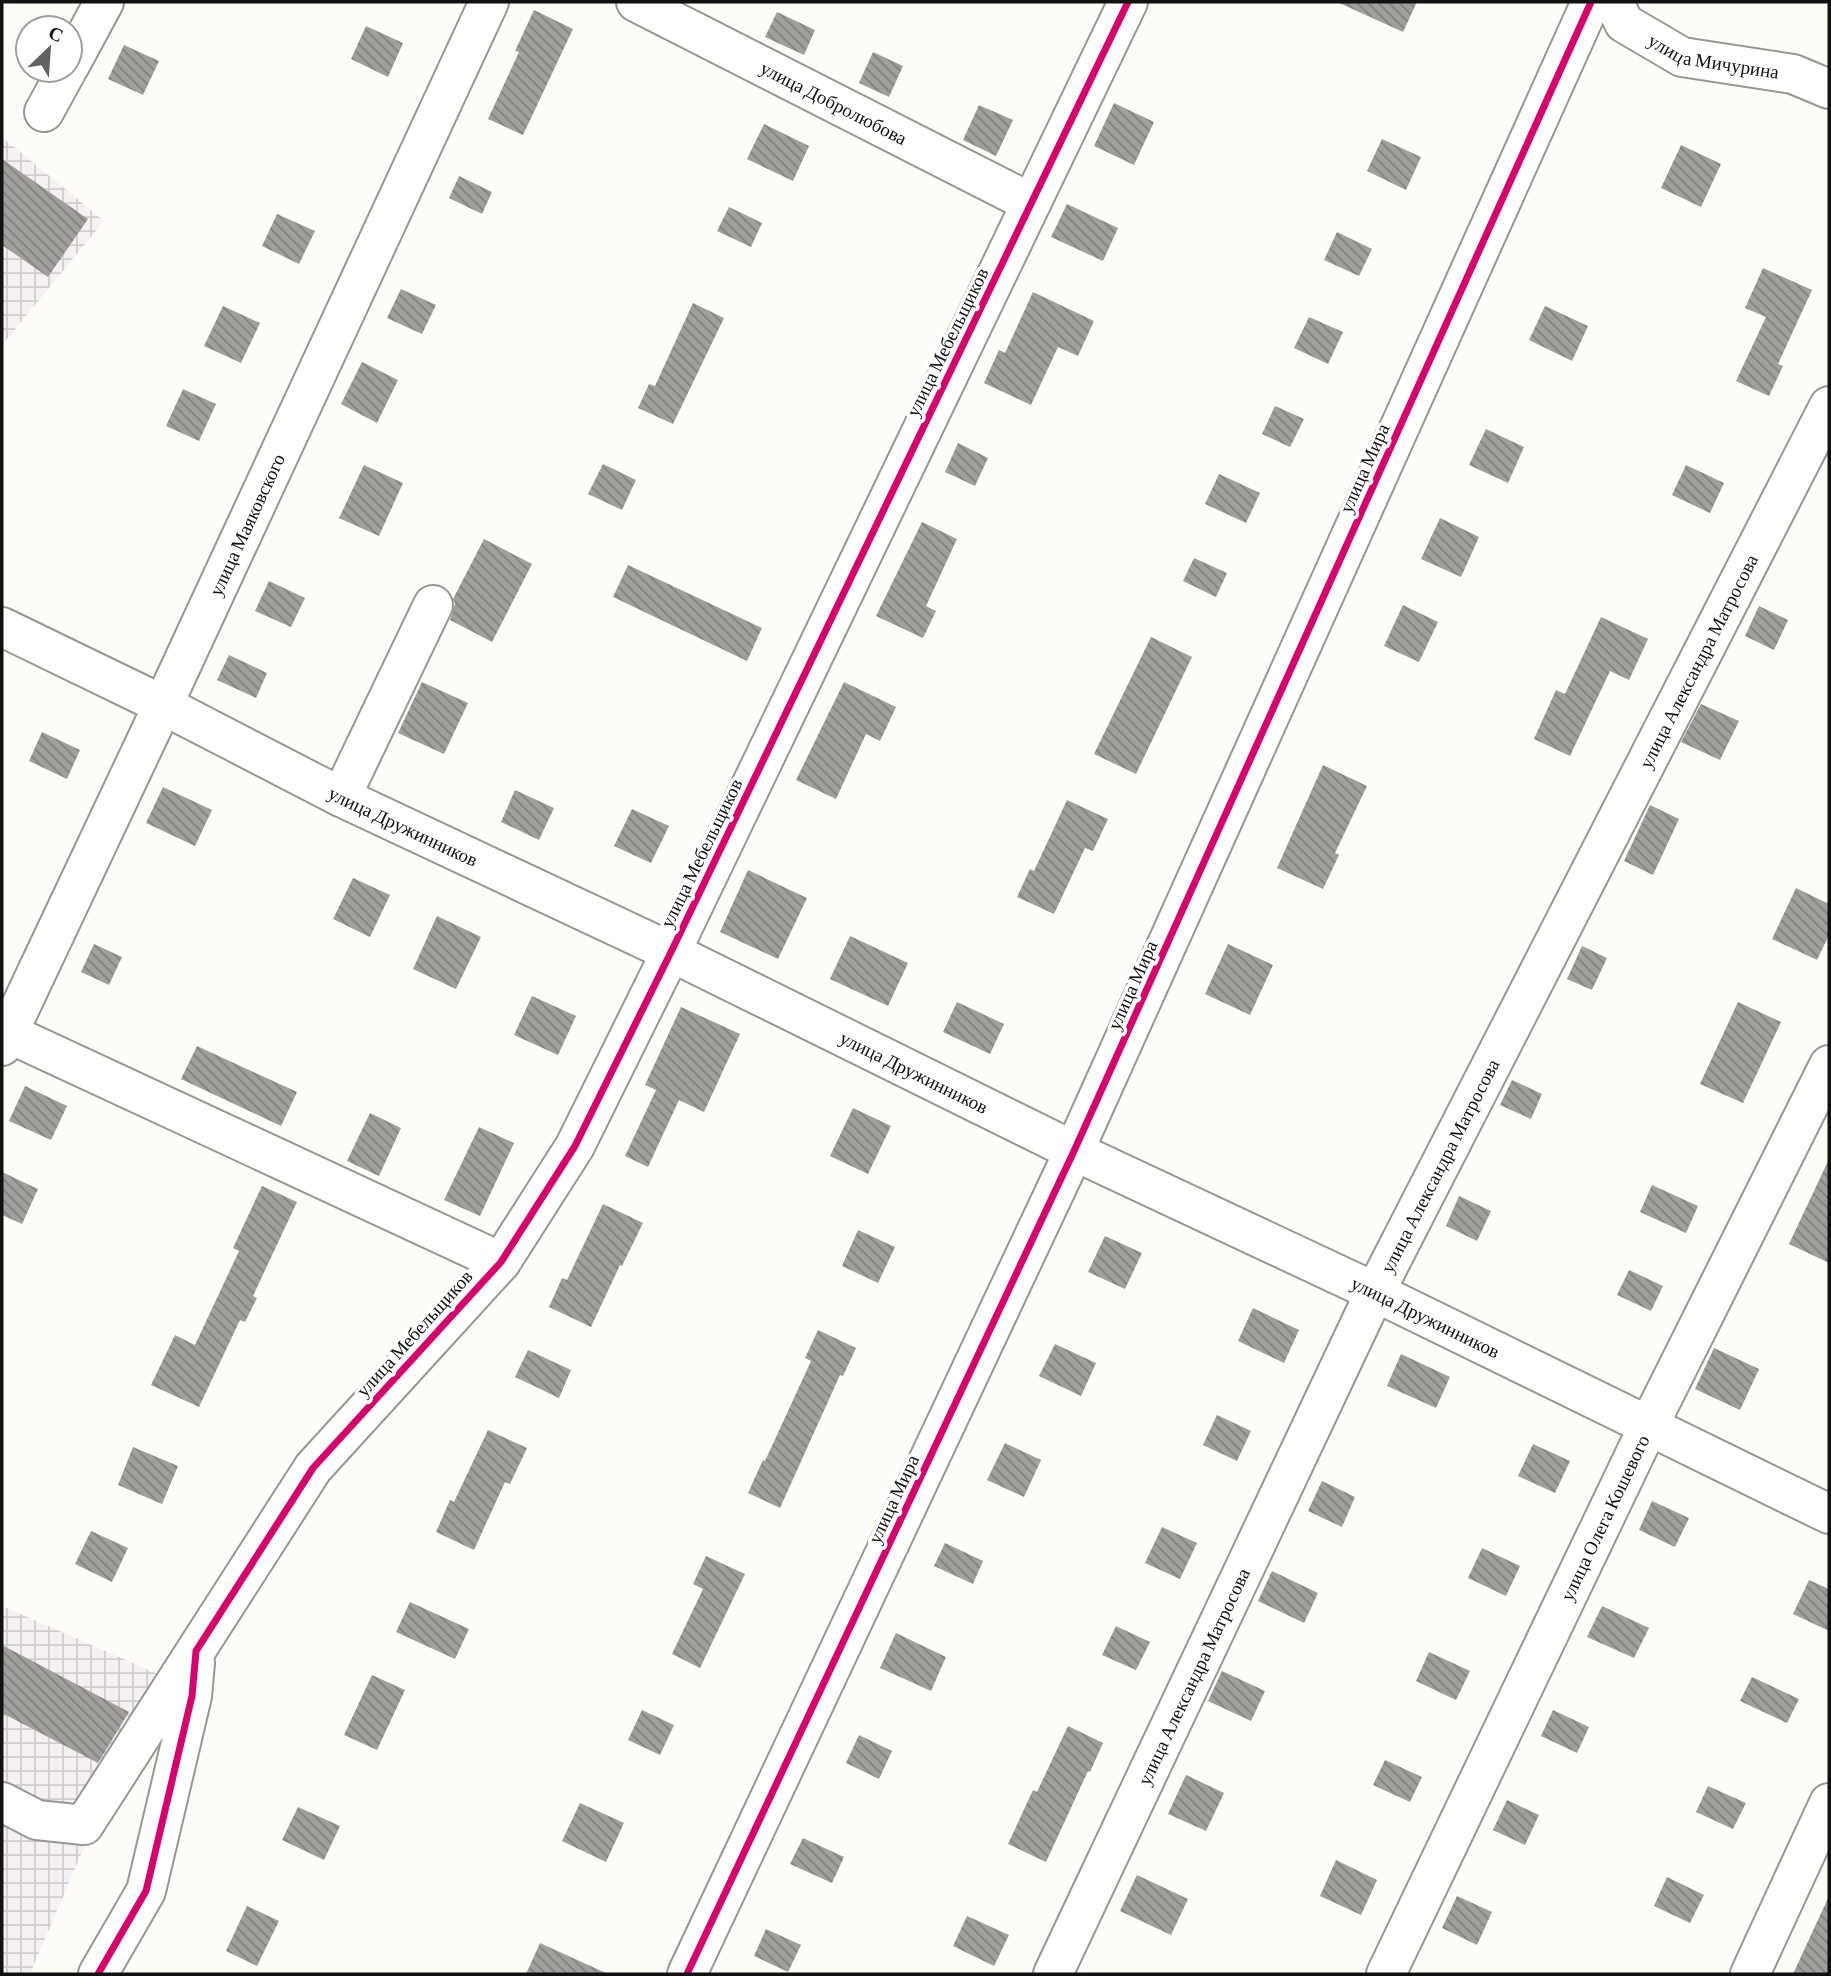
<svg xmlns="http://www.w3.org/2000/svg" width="1831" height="1976" viewBox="0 0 1831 1976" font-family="'Crimson Pro',serif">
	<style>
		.industrial { fill: url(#industrial-grid) }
		.building { fill: url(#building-back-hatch) }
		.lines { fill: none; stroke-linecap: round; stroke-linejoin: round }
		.minor-casing { stroke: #979795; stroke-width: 42 }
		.minor { stroke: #fffffe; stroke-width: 38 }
		.cycleway-casing { stroke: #fff; stroke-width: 11 }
		.cycleway { stroke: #d6006c; stroke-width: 7 }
		.labels { text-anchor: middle; stroke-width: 7; stroke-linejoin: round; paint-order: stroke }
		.street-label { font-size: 19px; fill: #111; stroke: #fff }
	</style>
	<defs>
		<pattern id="industrial-grid" width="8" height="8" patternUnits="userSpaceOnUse" patternTransform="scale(1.75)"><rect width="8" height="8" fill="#f5f0f3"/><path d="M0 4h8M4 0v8" fill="none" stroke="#d1cdcf"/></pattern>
		<pattern id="building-back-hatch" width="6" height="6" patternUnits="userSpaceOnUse" patternTransform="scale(1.75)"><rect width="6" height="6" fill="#a19f9c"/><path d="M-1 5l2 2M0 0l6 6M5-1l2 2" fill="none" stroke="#82807e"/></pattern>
	</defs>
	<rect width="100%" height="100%" fill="#fdfcf7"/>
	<path class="industrial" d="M 2,137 L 104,221 L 2,345 Z
		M 2,1606 L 158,1674 L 30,1974 L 2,1974 Z"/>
	<path class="building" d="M 1337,2 L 1417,2 L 1403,32 Z
		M 534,10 L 573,29 L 523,135 L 488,119 L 519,52 L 515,51 Z
		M 777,12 L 815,30 L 804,55 L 765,37 Z
		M 366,26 L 403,43 L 388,77 L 351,59 Z
		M 124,45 L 159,61 L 143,95 L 108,79 Z
		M 873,52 L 903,66 L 889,97 L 859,83 Z
		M 1114,103 L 1154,122 L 1134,165 L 1094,146 Z
		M 979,105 L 1013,120 L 996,156 L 963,140 Z
		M 764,124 L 809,146 L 793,181 L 747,159 Z
		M 1382,139 L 1421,157 L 1406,190 L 1367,171 Z
		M 1681,145 L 1721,164 L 1701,207 L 1661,188 Z
		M 2,159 L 88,219 L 48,277 L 2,245 Z
		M 459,176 L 492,192 L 482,214 L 449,198 Z
		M 1067,204 L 1118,228 L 1103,261 L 1051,237 Z
		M 729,207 L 762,223 L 751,247 L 717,231 Z
		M 277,214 L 315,231 L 299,264 L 262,246 Z
		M 1337,232 L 1372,249 L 1359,276 L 1324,260 Z
		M 1763,268 L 1812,290 L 1778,364 L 1783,366 L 1769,396 L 1736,381 L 1766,317 L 1745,308 Z
		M 401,289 L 436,305 L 422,334 L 387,318 Z
		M 1033,292 L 1094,321 L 1078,356 L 1058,347 L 1031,405 L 984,383 L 999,350 L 1005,353 Z
		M 693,303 L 724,318 L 673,424 L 638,408 L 649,384 L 655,386 Z
		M 223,306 L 260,323 L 241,363 L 204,346 Z
		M 1545,306 L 1588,326 L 1572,361 L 1529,340 Z
		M 1309,317 L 1343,332 L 1328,364 L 1294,348 Z
		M 362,362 L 398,380 L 377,423 L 341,404 Z
		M 183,389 L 216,404 L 199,441 L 166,426 Z
		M 1275,406 L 1304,419 L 1290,447 L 1262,434 Z
		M 1486,429 L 1524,447 L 1508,483 L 1469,465 Z
		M 958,443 L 988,458 L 975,486 L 945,472 Z
		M 603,464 L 636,480 L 622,510 L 588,494 Z
		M 364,465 L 403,483 L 379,536 L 339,518 Z
		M 1686,465 L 1724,483 L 1710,513 L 1672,495 Z
		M 1219,474 L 1260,493 L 1246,523 L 1205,504 Z
		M 1440,518 L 1479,537 L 1461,577 L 1421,559 Z
		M 922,522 L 957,539 L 926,606 L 936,611 L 923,638 L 876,616 Z
		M 484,539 L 532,564 L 492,642 L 450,620 L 455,604 L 453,599 Z
		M 1194,558 L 1227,573 L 1216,597 L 1183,581 Z
		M 628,565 L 762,628 L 747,661 L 613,597 Z
		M 269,581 L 305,598 L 291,627 L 255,611 Z
		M 1403,605 L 1438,622 L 1419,662 L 1384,646 Z
		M 1759,606 L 1788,620 L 1774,650 L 1745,636 Z
		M 1601,617 L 1648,639 L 1629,680 L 1610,671 L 1570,756 L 1534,739 L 1556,690 L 1565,694 Z
		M 1151,637 L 1192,657 L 1136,774 L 1094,754 Z
		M 229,655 L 267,673 L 256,698 L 217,680 Z
		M 422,682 L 468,703 L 444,754 L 398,733 Z
		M 844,682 L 896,707 L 880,741 L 866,734 L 836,799 L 796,780 Z
		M 1701,704 L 1739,721 L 1720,760 L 1681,742 Z
		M 42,732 L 80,750 L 67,779 L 29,761 Z
		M 1323,765 L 1367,786 L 1335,853 L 1339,855 L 1323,889 L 1277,868 Z
		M 163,787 L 212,810 L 195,846 L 146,823 Z
		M 515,790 L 554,808 L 539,840 L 501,822 Z
		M 1067,800 L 1108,819 L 1093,851 L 1085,848 L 1054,914 L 1017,897 L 1030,869 L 1034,871 Z
		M 1650,805 L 1679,819 L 1653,875 L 1624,861 Z
		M 632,809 L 669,826 L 651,863 L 614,846 Z
		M 748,870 L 807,898 L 778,959 L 720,932 Z
		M 353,878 L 390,895 L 370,937 L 333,919 Z
		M 1796,888 L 1829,904 L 1829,935 L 1817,960 L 1772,939 Z
		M 437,916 L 481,937 L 456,989 L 413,969 Z
		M 850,936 L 908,963 L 888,1006 L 830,979 Z
		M 94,944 L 122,957 L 109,985 L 81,972 Z
		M 1228,944 L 1273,965 L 1250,1015 L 1205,994 Z
		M 1582,946 L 1607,958 L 1592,990 L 1567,979 Z
		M 532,996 L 576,1016 L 558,1055 L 514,1035 Z
		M 957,1002 L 1004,1024 L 990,1054 L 943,1032 Z
		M 1738,1002 L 1781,1022 L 1743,1103 L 1700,1084 Z
		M 681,1007 L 740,1034 L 704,1112 L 679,1100 L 648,1167 L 625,1156 L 656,1090 L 645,1085 Z
		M 197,1046 L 297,1092 L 281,1126 L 181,1079 Z
		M 1512,1080 L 1542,1094 L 1531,1119 L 1500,1105 Z
		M 25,1086 L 67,1106 L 51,1140 L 9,1121 Z
		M 853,1108 L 891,1126 L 868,1174 L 830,1156 Z
		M 370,1113 L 401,1128 L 379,1176 L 347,1161 Z
		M 479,1127 L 514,1143 L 480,1216 L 444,1200 Z
		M 1829,1159 L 1829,1263 L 1789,1244 Z
		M 2,1172 L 38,1189 L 22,1224 L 2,1215 Z
		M 1652,1185 L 1698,1206 L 1686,1233 L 1640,1212 Z
		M 262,1186 L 297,1202 L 253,1296 L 257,1298 L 245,1322 L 240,1320 L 199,1407 L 151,1385 L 175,1335 L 195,1345 L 239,1251 L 233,1248 Z
		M 1459,1196 L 1491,1211 L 1477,1241 L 1446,1226 Z
		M 603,1204 L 643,1223 L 622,1266 L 620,1265 L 591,1327 L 549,1307 L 562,1278 L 567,1280 Z
		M 858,1230 L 895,1247 L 878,1283 L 842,1266 Z
		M 1105,1236 L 1142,1253 L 1125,1289 L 1088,1272 Z
		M 1629,1270 L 1663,1286 L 1651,1311 L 1617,1295 Z
		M 1253,1308 L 1299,1330 L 1284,1363 L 1238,1341 Z
		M 818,1330 L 856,1348 L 843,1376 L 840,1375 L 780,1508 L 748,1493 L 763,1460 L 765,1461 L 811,1361 L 805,1358 Z
		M 1055,1344 L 1096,1363 L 1081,1396 L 1039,1376 Z
		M 1714,1348 L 1759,1369 L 1740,1410 L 1695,1389 Z
		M 528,1350 L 571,1370 L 559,1398 L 515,1377 Z
		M 1401,1354 L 1450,1377 L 1436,1408 L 1387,1386 Z
		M 1217,1415 L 1251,1431 L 1237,1461 L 1203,1445 Z
		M 488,1430 L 527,1448 L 510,1484 L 505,1482 L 474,1550 L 436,1532 L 450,1500 L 454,1502 Z
		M 1005,1443 L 1041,1460 L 1024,1497 L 987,1480 Z
		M 1533,1444 L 1570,1461 L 1555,1493 L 1518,1476 Z
		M 133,1447 L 178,1466 L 162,1504 L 118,1485 Z
		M 1322,1481 L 1355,1497 L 1342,1527 L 1308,1511 Z
		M 1652,1501 L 1689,1518 L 1675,1547 L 1639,1530 Z
		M 1162,1527 L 1197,1543 L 1180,1579 L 1145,1563 Z
		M 91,1531 L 128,1548 L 112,1582 L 75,1564 Z
		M 945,1543 L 983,1561 L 973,1584 L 934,1566 Z
		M 1482,1548 L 1520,1566 L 1506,1596 L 1468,1578 Z
		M 706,1556 L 745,1574 L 700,1668 L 672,1654 L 703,1589 L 693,1584 Z
		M 1272,1571 L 1318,1593 L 1304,1623 L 1258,1601 Z
		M 1809,1580 L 1829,1589 L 1829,1631 L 1793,1614 Z
		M 410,1602 L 469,1629 L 455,1659 L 396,1632 Z
		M 1602,1606 L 1649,1628 L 1634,1658 L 1587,1637 Z
		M 1116,1626 L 1150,1642 L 1136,1670 L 1102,1655 Z
		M 896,1633 L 946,1657 L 931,1691 L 880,1668 Z
		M 2,1645 L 129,1712 L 98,1763 L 2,1713 Z
		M 1429,1652 L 1470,1671 L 1456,1700 L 1416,1681 Z
		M 1222,1671 L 1265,1691 L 1251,1721 L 1208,1701 Z
		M 372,1675 L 405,1690 L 377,1750 L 344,1735 Z
		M 1752,1677 L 1799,1699 L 1787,1723 L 1740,1701 Z
		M 642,1710 L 674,1725 L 660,1755 L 628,1740 Z
		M 1553,1710 L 1589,1727 L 1577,1753 L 1541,1736 Z
		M 1068,1726 L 1103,1743 L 1090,1772 L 1088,1771 L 1046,1862 L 1008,1844 L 1033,1790 L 1037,1792 Z
		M 859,1735 L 892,1751 L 879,1779 L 846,1763 Z
		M 1385,1760 L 1422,1777 L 1410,1802 L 1373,1785 Z
		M 1186,1775 L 1224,1793 L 1206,1831 L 1168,1814 Z
		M 1708,1786 L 1746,1803 L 1733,1829 L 1696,1812 Z
		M 1507,1800 L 1539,1815 L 1525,1845 L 1493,1830 Z
		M 580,1803 L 624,1823 L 606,1862 L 562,1841 Z
		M 298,1807 L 340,1826 L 324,1860 L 282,1840 Z
		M 803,1838 L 844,1857 L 832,1883 L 790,1864 Z
		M 1336,1860 L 1377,1880 L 1361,1915 L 1320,1896 Z
		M 1137,1875 L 1188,1899 L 1171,1935 L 1120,1911 Z
		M 1667,1877 L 1704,1895 L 1690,1923 L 1654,1906 Z
		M 1457,1896 L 1492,1912 L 1477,1945 L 1442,1928 Z
		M 1829,1896 L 1829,1974 L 1793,1974 Z
		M 247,1906 L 279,1921 L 257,1966 L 226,1951 Z
		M 967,1916 L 1009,1935 L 994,1966 L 953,1946 Z
		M 766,1929 L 801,1945 L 788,1972 L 754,1956 Z
		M 540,1943 L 608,1974 L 526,1974 Z"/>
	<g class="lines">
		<defs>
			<g id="minor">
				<path id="s1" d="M 636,2 L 1031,203"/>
				<path id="s2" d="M 1614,2 L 1624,23 L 1682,57 L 1793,74 L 1829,89"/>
				<path d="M 70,65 L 104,2"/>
				<path d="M 44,112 L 67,70"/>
				<path id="s3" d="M 2,627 L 163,705 L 341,797 L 671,952 L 1074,1151 L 1375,1292 L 1829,1514"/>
				<path d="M 341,797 L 433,605"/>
				<path d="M 8,1033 L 501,1262"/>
				<path id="s4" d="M 2,1046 L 163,705 L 489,2"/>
				<path d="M 2,1802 L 37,1820 L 84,1825 L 313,1468 L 501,1262 L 575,1146 L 671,952 L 1128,2"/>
				<path d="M 98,1974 L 146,1891 L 192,1696 L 195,1663"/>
				<path d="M 687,1974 L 1074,1151 L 1591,2"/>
				<path id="s5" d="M 1053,1974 L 1375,1292 L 1829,406"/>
				<path id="s6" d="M 1386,1974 L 1649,1425 L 1829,1065"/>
				<path d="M 1750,1974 L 1829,1803"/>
			</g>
		</defs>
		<use href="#minor" class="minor-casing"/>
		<use href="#minor" class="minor"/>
		<defs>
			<path id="cycleway" d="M 98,1974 L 146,1891 L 192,1696 L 196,1651 L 313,1468 L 501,1262 L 575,1146 L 671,952 L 1128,2
				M 687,1974 L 1074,1151 L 1591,2"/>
		</defs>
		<use href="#cycleway" class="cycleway-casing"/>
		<use href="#cycleway" class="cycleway"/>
	</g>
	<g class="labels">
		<g class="street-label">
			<text dy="7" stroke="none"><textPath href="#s2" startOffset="121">улица Мичурина</textPath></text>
			<text dy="7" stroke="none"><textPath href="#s1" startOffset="222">улица Добролюбова</textPath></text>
			<text transform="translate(947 342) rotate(-64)" y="7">улица Мебельщиков</text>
			<text transform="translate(1364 468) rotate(-66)" y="7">улица Мира</text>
			<text dy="7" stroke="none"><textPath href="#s4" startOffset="576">улица Маяковского</textPath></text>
			<text dy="7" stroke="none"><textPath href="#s5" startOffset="1463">улица Александра Матросова</textPath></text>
			<text dy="7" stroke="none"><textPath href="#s3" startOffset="448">улица Дружинников</textPath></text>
			<text transform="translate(701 853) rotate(-64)" y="7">улица Мебельщиков</text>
			<text transform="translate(1132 985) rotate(-66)" y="7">улица Мира</text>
			<text dy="7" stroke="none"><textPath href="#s3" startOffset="1015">улица Дружинников</textPath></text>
			<text dy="7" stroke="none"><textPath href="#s5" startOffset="896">улица Александра Матросова</textPath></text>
			<text dy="7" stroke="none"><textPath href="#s3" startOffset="1582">улица Дружинников</textPath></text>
			<text transform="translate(414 1333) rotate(-48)" y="7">улица Мебельщиков</text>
			<text transform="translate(893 1499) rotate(-65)" y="7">улица Мира</text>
			<text dy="7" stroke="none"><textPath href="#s6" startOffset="506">улица Олега Кошевого</textPath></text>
			<text dy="7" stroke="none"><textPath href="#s5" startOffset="329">улица Александра Матросова</textPath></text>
		</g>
	</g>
	<rect width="1831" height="1976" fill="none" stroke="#111111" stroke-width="7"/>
	<g transform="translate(49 49) rotate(25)"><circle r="33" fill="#ffffff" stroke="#a0a0a0" stroke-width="2"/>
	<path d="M0-5L12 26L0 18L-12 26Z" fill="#646362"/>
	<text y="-10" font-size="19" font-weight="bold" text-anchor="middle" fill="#111111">С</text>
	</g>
</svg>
